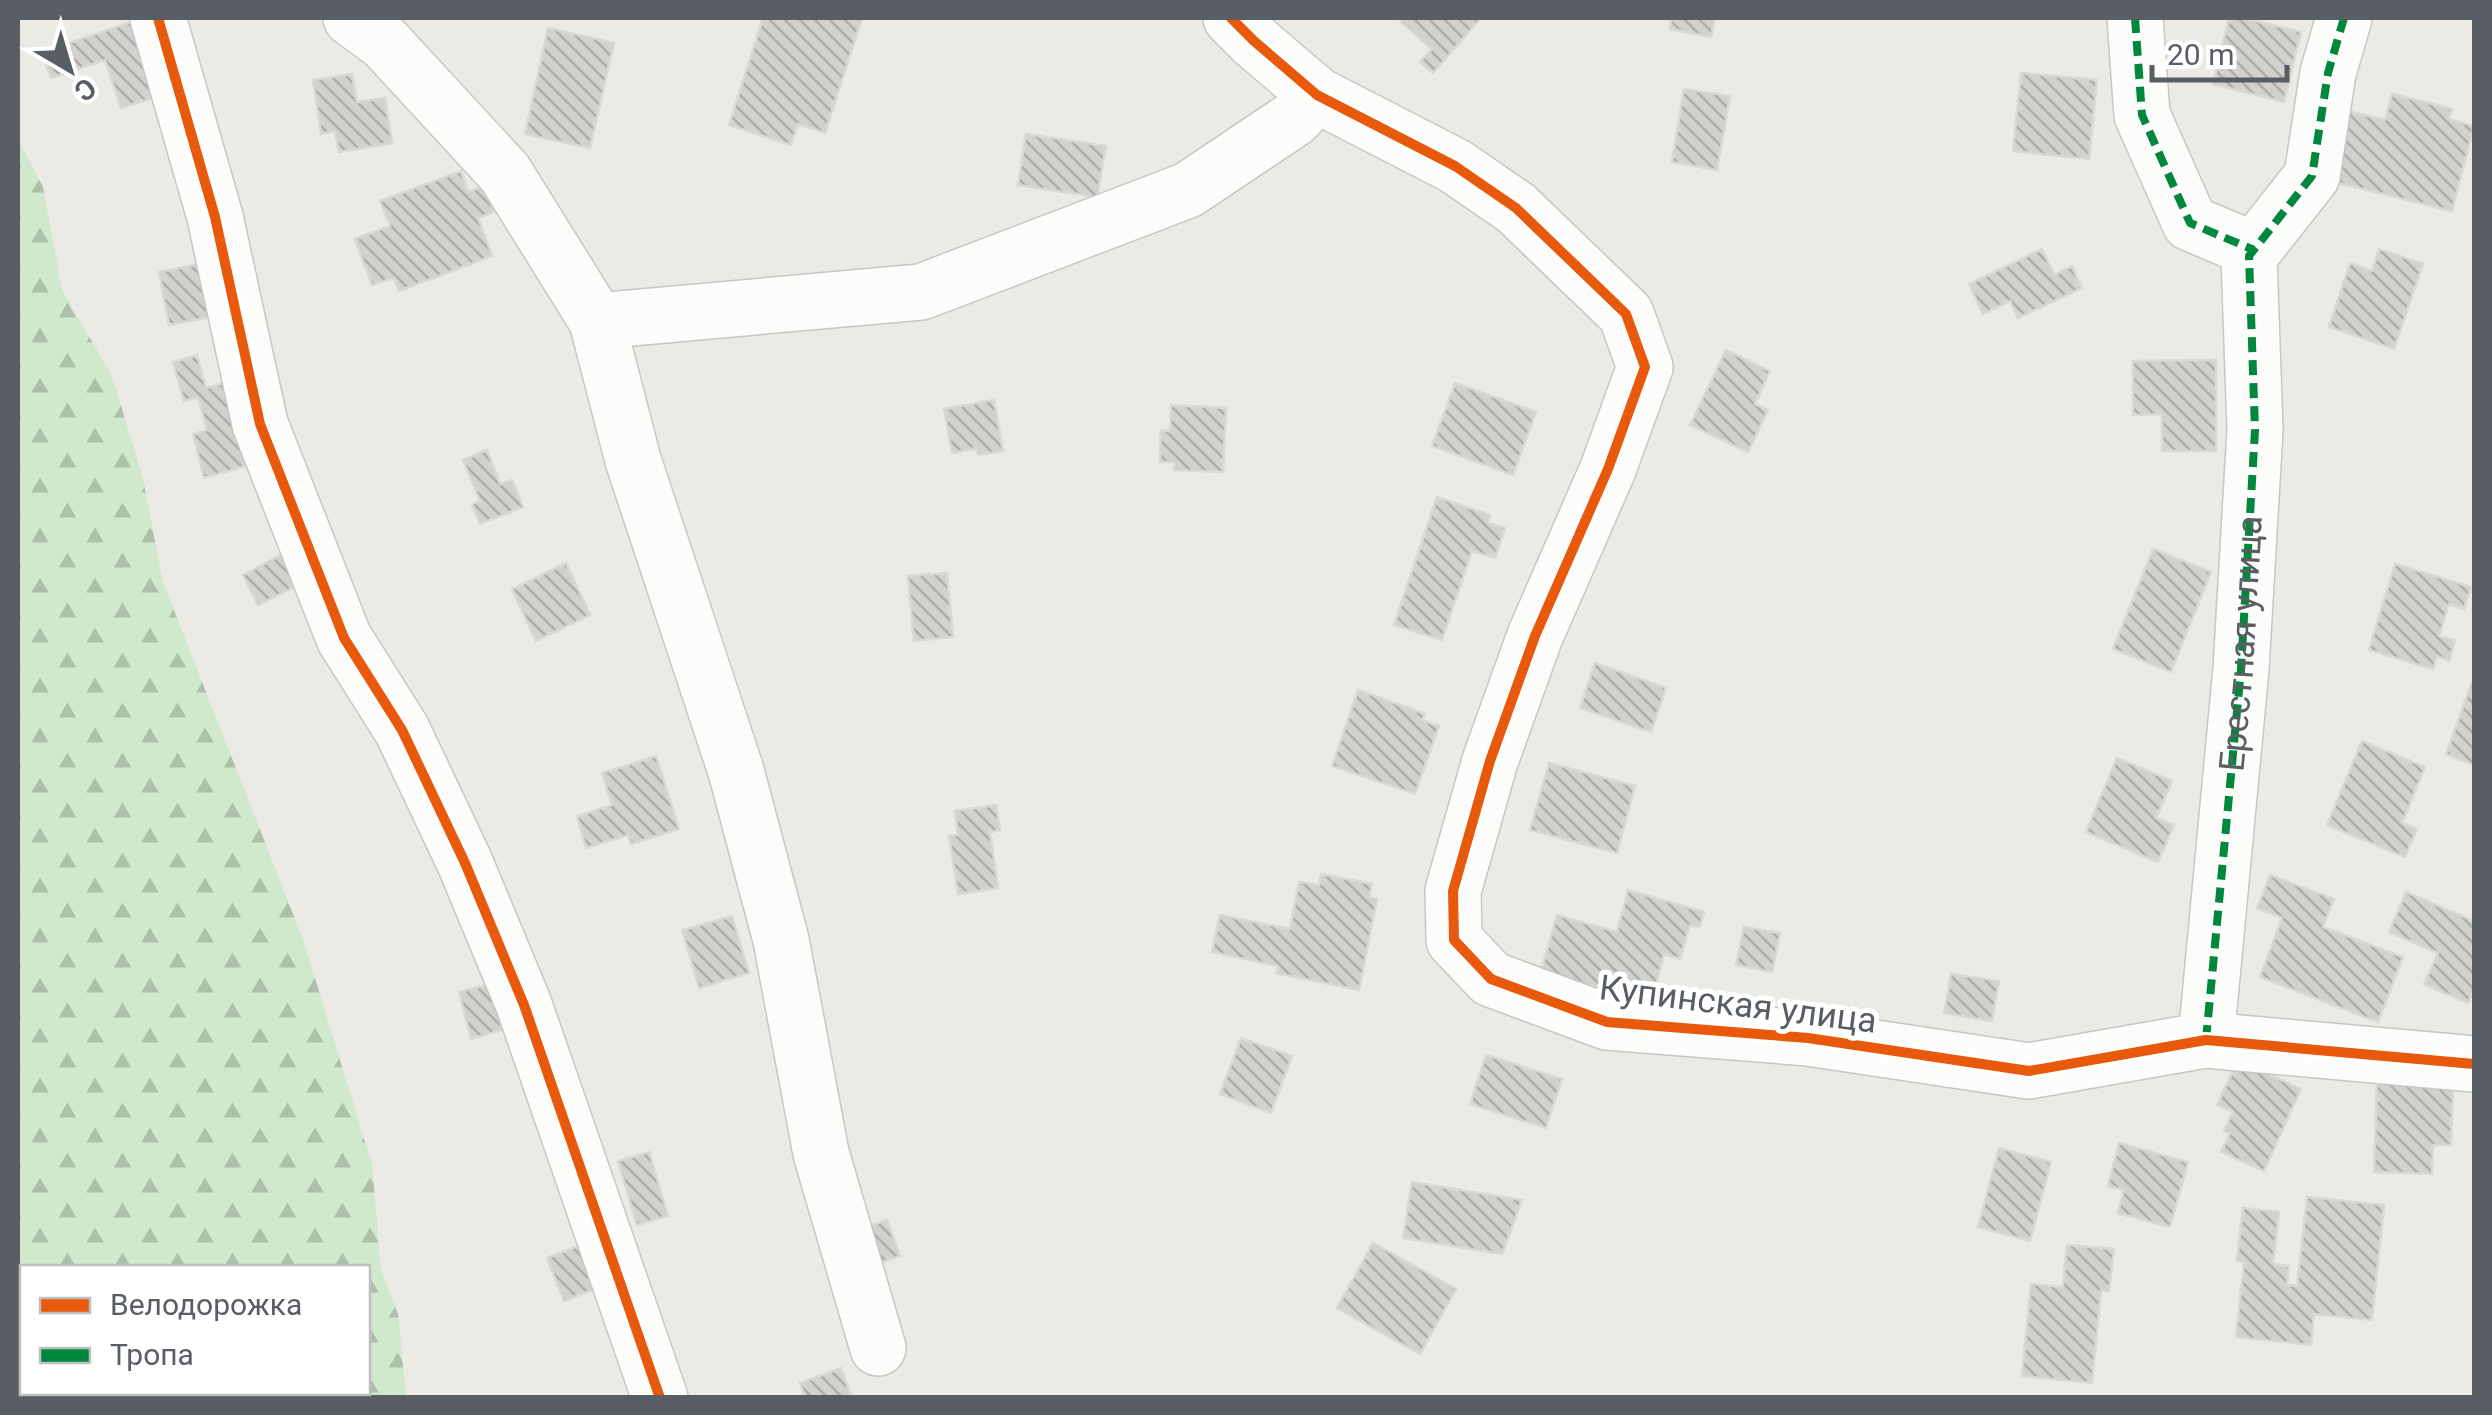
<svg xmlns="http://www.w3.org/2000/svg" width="2492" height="1415" viewBox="0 0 2492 1415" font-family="Roboto,sans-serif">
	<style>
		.forest { fill: url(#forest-firs); fill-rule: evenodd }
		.building { fill: url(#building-back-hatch); stroke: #dad8d3; stroke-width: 2.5 }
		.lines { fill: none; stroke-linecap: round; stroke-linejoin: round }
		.minor-casing { stroke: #c6c7c6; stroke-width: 58 }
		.minor { stroke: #fcfcfb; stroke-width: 55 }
		.quiet { stroke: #00873e; stroke-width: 8; stroke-dasharray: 15 8; stroke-linecap: butt }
		.cycleway-casing { stroke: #fff; stroke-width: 16 }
		.cycleway { stroke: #e8590c; stroke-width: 10 }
		.labels { text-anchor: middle; stroke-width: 10; stroke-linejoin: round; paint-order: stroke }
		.street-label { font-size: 35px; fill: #595e64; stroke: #fff }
	</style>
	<defs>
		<pattern id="forest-firs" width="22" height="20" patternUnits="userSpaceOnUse" patternTransform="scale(2.5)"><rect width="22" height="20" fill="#d0e9cd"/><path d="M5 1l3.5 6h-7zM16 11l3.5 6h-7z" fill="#acc0aa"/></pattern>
		<pattern id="building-back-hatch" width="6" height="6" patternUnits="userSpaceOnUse" patternTransform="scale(2.5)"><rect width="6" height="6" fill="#d2d1ce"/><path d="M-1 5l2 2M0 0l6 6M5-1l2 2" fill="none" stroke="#adadab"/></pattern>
	</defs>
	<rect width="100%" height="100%" fill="#ebeae4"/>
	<path class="forest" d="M 18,139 L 43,187 L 62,290 L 112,376 L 143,479 L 163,582 L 304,942 L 372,1165 L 381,1270 L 398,1314 L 406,1397 L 18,1397 ZM 22,1268 L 368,1268 L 368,1392 L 22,1392 Z"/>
	<path class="building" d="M 763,18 L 862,18 L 825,133 L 798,124 L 791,145 L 729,125 Z
		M 1405,18 L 1481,18 L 1433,73 L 1420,62 L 1432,49 L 1401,22 Z
		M 1672,18 L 1715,18 L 1711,37 L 1670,29 Z
		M 2229,18 L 2243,18 L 2301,32 L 2284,102 L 2213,84 Z
		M 137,20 L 162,95 L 121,108 L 105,60 L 51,78 L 42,52 Z
		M 548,28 L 614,43 L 590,148 L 525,134 Z
		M 2021,73 L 2097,80 L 2089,159 L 2013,151 Z
		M 352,74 L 357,102 L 385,98 L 392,143 L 339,152 L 335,131 L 321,134 L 313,80 Z
		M 1684,89 L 1730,96 L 1717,170 L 1672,162 Z
		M 2392,94 L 2452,109 L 2449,119 L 2474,126 L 2452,211 L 2331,181 L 2348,111 L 2385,120 Z
		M 1026,134 L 1106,146 L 1097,197 L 1018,185 Z
		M 461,171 L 468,192 L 484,186 L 494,212 L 478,218 L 492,256 L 399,291 L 394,278 L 372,285 L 355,239 L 390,226 L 380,201 Z
		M 2042,249 L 2054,275 L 2072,266 L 2082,288 L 2018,318 L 2010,301 L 1983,314 L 1969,284 Z
		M 2379,249 L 2423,264 L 2394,349 L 2329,327 L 2350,263 L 2372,271 Z
		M 200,264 L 210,317 L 169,325 L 159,272 Z
		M 1726,350 L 1770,371 L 1755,404 L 1768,410 L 1748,452 L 1690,425 Z
		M 197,355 L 206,388 L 231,381 L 253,464 L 204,478 L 193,434 L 207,430 L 198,397 L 184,401 L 173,362 Z
		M 2216,360 L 2216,451 L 2162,451 L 2162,414 L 2133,415 L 2133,361 Z
		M 1455,383 L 1536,412 L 1513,475 L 1432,446 Z
		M 994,400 L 1003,451 L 978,455 L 976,448 L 952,453 L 944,409 Z
		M 1171,405 L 1226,408 L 1223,472 L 1174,470 L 1175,462 L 1160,462 L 1161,430 L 1170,431 Z
		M 487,450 L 500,484 L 512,480 L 523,507 L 480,524 L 472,504 L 480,501 L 463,460 Z
		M 1437,497 L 1490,515 L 1488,523 L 1505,528 L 1495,558 L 1472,551 L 1442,640 L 1394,625 Z
		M 2153,549 L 2211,572 L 2171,672 L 2113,649 Z
		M 281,555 L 296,586 L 258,605 L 243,575 Z
		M 566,563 L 590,615 L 536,641 L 512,589 Z
		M 2395,564 L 2471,587 L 2464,609 L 2449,604 L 2439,636 L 2455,640 L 2449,661 L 2437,656 L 2433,669 L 2369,650 Z
		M 947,573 L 953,637 L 914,641 L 908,576 Z
		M 1595,663 L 1666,688 L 1651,732 L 1580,708 Z
		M 2472,682 L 2474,683 L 2474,765 L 2446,754 Z
		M 1358,690 L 1425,714 L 1422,720 L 1439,726 L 1415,794 L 1332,766 Z
		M 2362,741 L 2425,767 L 2402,823 L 2417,829 L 2405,857 L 2327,825 Z
		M 656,756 L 679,829 L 631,844 L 628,835 L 586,848 L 577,816 L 612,805 L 602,773 Z
		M 2117,758 L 2172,781 L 2156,818 L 2174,825 L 2158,862 L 2086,832 Z
		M 1549,763 L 1635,786 L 1617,853 L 1530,830 Z
		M 996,805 L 1000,830 L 990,832 L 998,888 L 958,894 L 949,836 L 958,835 L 955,811 Z
		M 1321,874 L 1372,884 L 1369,897 L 1377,899 L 1359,990 L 1276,973 L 1278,966 L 1212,952 L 1220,915 L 1290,929 L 1299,882 L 1319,885 Z
		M 2270,875 L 2334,899 L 2323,927 L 2403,957 L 2378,1022 L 2260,977 L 2282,918 L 2257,908 Z
		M 1628,890 L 1704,912 L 1700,927 L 1690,925 L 1680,959 L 1664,954 L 1651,1003 L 1541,971 L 1557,915 L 1617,932 Z
		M 2406,892 L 2474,921 L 2474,989 L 2468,1003 L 2424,984 L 2438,953 L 2389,932 Z
		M 732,916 L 749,973 L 699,988 L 682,930 Z
		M 1744,927 L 1780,933 L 1772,972 L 1736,965 Z
		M 1951,974 L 1999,981 L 1992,1021 L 1944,1013 Z
		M 490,984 L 502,1030 L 471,1039 L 459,992 Z
		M 1241,1038 L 1292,1056 L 1271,1113 L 1220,1094 Z
		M 1486,1055 L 1562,1079 L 1546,1128 L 1470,1104 Z
		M 2238,1060 L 2301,1089 L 2264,1171 L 2221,1152 L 2230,1133 L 2224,1131 L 2233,1112 L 2217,1105 Z
		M 2377,1083 L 2453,1085 L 2451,1145 L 2433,1145 L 2432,1174 L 2374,1172 Z
		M 2119,1143 L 2188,1162 L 2170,1227 L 2118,1213 L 2124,1190 L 2108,1186 Z
		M 1999,1148 L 2051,1162 L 2030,1241 L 1978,1227 Z
		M 649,1152 L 668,1216 L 637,1225 L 618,1161 Z
		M 1412,1182 L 1522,1200 L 1502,1254 L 1403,1238 Z
		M 2307,1197 L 2384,1205 L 2372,1320 L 2314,1314 L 2311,1345 L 2236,1337 L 2244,1262 L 2237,1261 L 2243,1208 L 2279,1212 L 2273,1264 L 2289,1266 L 2287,1285 L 2297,1286 Z
		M 887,1220 L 900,1256 L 871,1266 L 858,1230 Z
		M 1373,1243 L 1456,1289 L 1420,1354 L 1337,1308 Z
		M 583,1244 L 600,1287 L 564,1301 L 547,1258 Z
		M 2067,1245 L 2114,1249 L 2109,1291 L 2101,1290 L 2092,1383 L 2022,1376 L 2031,1284 L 2063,1287 Z
		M 841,1368 L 852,1398 L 805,1398 L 800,1383 Z"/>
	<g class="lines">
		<defs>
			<g id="minor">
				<path d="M 158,18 L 215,217 L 260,424 L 344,638 L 402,730 L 465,863 L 524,1005 L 660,1398"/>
				<path d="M 351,18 L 385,43 L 505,173 L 597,321 L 921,292 L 1188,190 L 1294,119 L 1317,95"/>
				<path d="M 1231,18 L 1254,41 L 1317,95 L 1455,166 L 1516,208 L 1626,314 L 1645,367 L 1608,469 L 1535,636 L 1490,761 L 1453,891 L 1454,940 L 1491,979 L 1607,1022 L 1808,1038 L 2029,1071 L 2206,1040 L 2474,1064"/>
				<path d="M 2135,18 L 2142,115 L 2190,223 L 2254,250"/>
				<path d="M 597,321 L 633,460 L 736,771 L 781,940 L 821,1153 L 878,1348"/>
				<path id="s1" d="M 2206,1040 L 2241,669 L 2255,430 L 2249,256 L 2312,176 L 2328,73 L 2344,18"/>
			</g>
		</defs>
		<use href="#minor" class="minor-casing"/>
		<use href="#minor" class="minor"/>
		<path class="quiet" d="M 2135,18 L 2142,115 L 2190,223 L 2254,250
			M 2206,1040 L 2241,669 L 2255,430 L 2249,256 L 2312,176 L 2328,73 L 2344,18"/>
		<defs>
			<path id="cycleway" d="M 158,18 L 215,217 L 260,424 L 344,638 L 402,730 L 465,863 L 524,1005 L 660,1398
				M 1231,18 L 1254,41 L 1317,95 L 1455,166 L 1516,208 L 1626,314 L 1645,367 L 1608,469 L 1535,636 L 1490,761 L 1453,891 L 1454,940 L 1491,979 L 1607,1022 L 1808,1038 L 2029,1071 L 2206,1040 L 2474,1064"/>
		</defs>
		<use href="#cycleway" class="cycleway-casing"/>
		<use href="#cycleway" class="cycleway"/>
	</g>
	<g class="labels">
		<g class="street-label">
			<text dy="12" stroke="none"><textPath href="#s1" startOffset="398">Ерестная улица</textPath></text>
			<text transform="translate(1738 1004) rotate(7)" y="12">Купинская улица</text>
		</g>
	</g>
	<rect width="2492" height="1415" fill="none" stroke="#595e64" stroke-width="40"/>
	<rect x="20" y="1265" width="350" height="130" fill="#ffffff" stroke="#bdbfc1" stroke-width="2.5"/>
	<rect x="40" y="1298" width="50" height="15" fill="#e8590c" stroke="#bdbfc1" stroke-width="2.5"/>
	<text x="110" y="1315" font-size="30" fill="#595e64">Велодорожка</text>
	<rect x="40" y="1348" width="50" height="15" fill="#00873e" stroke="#bdbfc1" stroke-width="2.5"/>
	<text x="110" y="1365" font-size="30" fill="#595e64">Тропа</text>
	<g transform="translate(70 70) rotate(142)" stroke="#ffffff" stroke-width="8" paint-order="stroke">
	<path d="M0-8L18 38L0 25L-18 38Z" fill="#595e64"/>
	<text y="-15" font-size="28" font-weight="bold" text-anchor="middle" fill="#595e64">С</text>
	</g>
	<path d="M2152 65v15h135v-15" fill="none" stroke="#595e64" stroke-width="5"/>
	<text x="2167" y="65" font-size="30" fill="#595e64" stroke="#ffffff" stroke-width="8" paint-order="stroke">20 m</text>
</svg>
